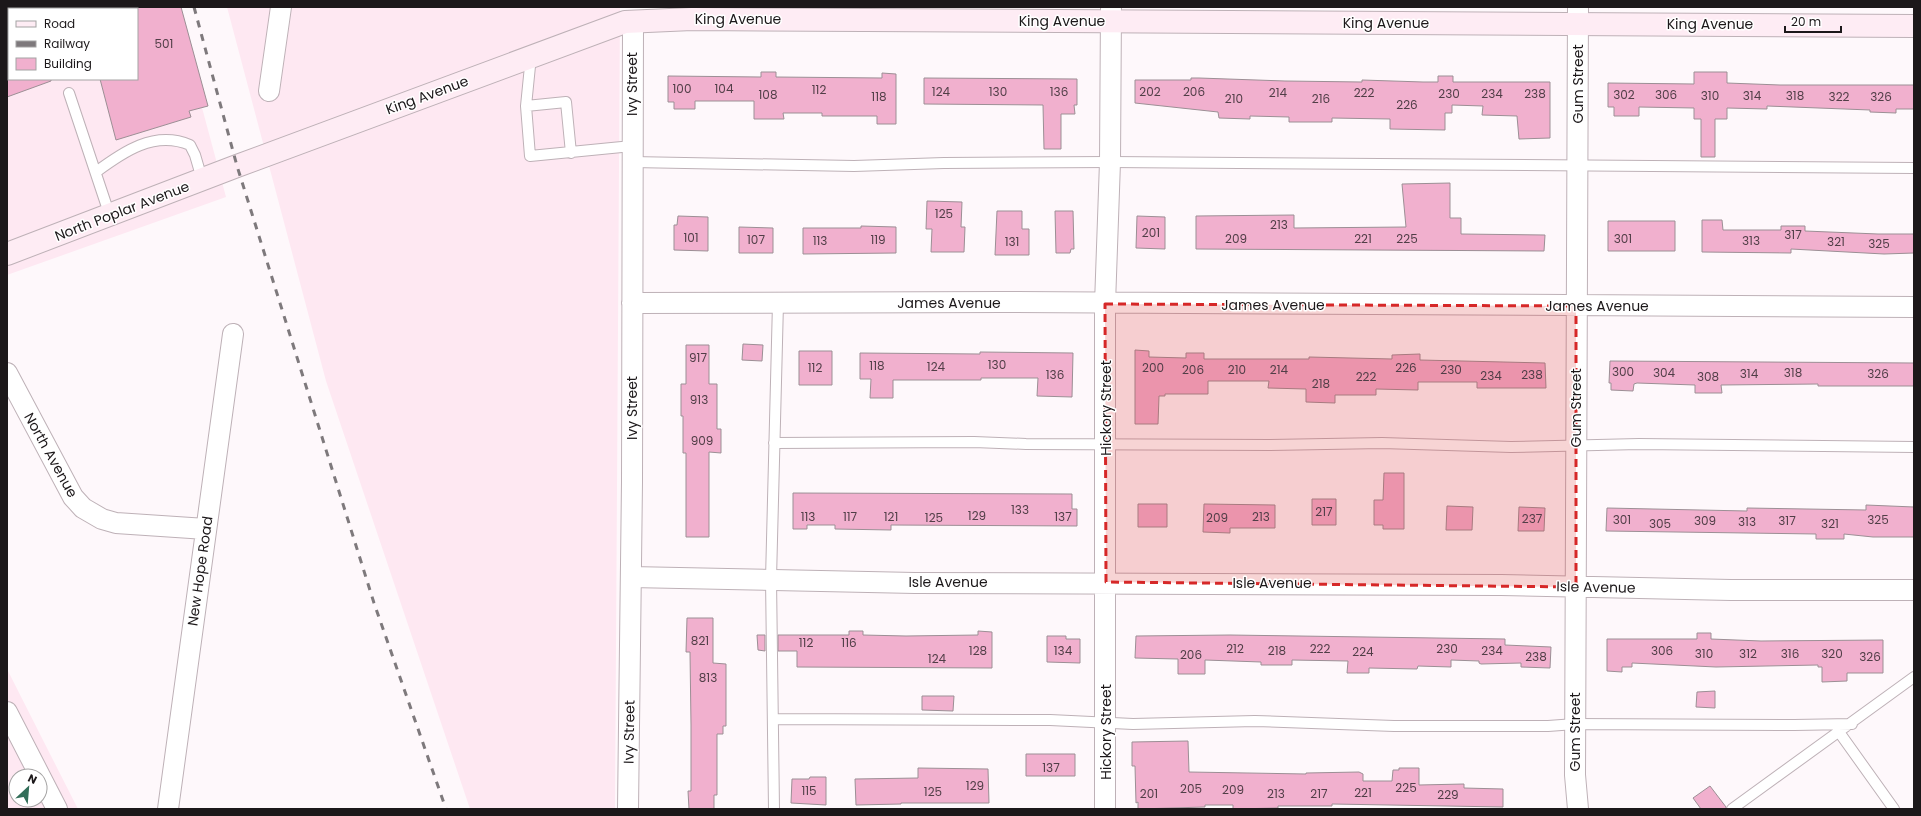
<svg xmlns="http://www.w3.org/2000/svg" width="1921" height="816" viewBox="0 0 1921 816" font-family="Poppins,sans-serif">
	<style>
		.built { fill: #fee8f2; fill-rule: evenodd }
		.building { fill: #f1b0ce; stroke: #9c8f95 }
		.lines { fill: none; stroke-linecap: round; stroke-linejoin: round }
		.lane-casing { stroke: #beb1b7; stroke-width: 12 }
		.street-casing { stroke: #beb1b7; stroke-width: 22 }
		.secondary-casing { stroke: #beb1b7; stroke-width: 24 }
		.lane { stroke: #fff; stroke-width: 10 }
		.street { stroke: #fff; stroke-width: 20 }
		.secondary { stroke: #feecf4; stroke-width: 22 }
		.rail { stroke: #7e797c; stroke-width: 3; stroke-dasharray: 7 7; stroke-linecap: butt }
		.marked { fill: #d62828; fill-opacity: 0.2; stroke: #d62828; stroke-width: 3; stroke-dasharray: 8 5; stroke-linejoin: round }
		.labels { text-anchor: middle; stroke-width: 3; stroke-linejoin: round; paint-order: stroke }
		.number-label { font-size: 12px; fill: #513e47 }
		.street-label { font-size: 14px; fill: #1c181a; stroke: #fff }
	</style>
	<rect width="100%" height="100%" fill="#fef8fb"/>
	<path class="built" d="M 7,7 L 175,7 L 226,197 L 7,275 ZM 9,9 L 137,9 L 137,79 L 9,79 Z
		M 227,7 L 620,7 L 615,809 L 470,809 L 326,381 Z
		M 7,669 L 48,750 L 78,809 L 7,809 ZM 16,776 L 40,776 L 40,800 L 16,800 Z"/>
	<path class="building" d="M 137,7 L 181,7 L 208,106 L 189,111 L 191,117 L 116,140 L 100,79 L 137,79 Z
		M 761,72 L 776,72 L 776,77 L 882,78 L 882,73 L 896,74 L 896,124 L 877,124 L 877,116 L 822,116 L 822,113 L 783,113 L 784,119 L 754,119 L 754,101 L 695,101 L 695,109 L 674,109 L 674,102 L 668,102 L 668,76 L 761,77 Z
		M 1694,72 L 1727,72 L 1727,83 L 1780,85 L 1914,85 L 1914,109 L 1896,109 L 1896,113 L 1870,112 L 1870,110 L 1767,106 L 1767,109 L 1727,108 L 1727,119 L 1715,119 L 1715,157 L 1701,157 L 1701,119 L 1694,119 L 1694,108 L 1639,107 L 1639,116 L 1614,116 L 1614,107 L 1608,107 L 1608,83 L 1694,84 Z
		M 1438,76 L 1453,76 L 1453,82 L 1550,82 L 1550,138 L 1519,139 L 1517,116 L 1482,115 L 1483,106 L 1452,105 L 1452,113 L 1445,113 L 1445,130 L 1390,129 L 1390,119 L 1332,118 L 1332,122 L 1289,122 L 1289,117 L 1250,116 L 1250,119 L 1219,118 L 1218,112 L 1135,103 L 1135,80 L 1191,80 L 1191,78 L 1199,78 L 1285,81 L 1362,82 L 1362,80 L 1423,82 L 1438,82 Z
		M 924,78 L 1077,79 L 1077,105 L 1074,105 L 1075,114 L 1061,114 L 1061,149 L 1044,149 L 1043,105 L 924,104 Z
		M 7,79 L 51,79 L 51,81 L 7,97 Z
		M 1450,183 L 1450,218 L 1461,218 L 1461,234 L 1545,235 L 1544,251 L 1196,249 L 1196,216 L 1294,215 L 1294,228 L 1406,227 L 1402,184 Z
		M 927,201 L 962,202 L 961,227 L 965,227 L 964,252 L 931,252 L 932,229 L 926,229 Z
		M 997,211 L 1022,211 L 1022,229 L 1029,229 L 1029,255 L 995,255 Z
		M 1055,211 L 1073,211 L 1074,249 L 1071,249 L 1070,253 L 1056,253 Z
		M 678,216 L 708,217 L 708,251 L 674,250 L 674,225 L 677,225 Z
		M 1137,216 L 1165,217 L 1165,249 L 1136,248 Z
		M 1702,220 L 1722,220 L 1723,230 L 1781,230 L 1781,226 L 1805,226 L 1805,231 L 1878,234 L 1914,234 L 1914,253 L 1884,254 L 1791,249 L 1791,253 L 1702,252 Z
		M 1608,221 L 1675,221 L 1675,251 L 1608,251 Z
		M 861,226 L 896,227 L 896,253 L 803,254 L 803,228 L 861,228 Z
		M 739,227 L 773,228 L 773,253 L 739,253 Z
		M 743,344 L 763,345 L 762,361 L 742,360 Z
		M 686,345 L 709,345 L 709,384 L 717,384 L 717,429 L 721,429 L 721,453 L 709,452 L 709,537 L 686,537 L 686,453 L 683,453 L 683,416 L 681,416 L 681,384 L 686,384 Z
		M 1135,350 L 1149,351 L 1149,357 L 1186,358 L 1186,353 L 1204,353 L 1204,359 L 1309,359 L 1309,357 L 1392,359 L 1392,355 L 1420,354 L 1420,360 L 1545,363 L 1546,388 L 1477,388 L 1477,382 L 1418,382 L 1418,390 L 1376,389 L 1376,395 L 1335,395 L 1335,403 L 1306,402 L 1306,389 L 1268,388 L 1269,381 L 1208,381 L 1208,394 L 1165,394 L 1165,396 L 1159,396 L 1158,424 L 1135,424 Z
		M 799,351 L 832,351 L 832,385 L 799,385 Z
		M 980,352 L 1073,353 L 1072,397 L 1037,396 L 1038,378 L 981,378 L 981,380 L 893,380 L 893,398 L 870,398 L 871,379 L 860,379 L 860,353 L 980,354 Z
		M 1610,361 L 1914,363 L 1914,386 L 1818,386 L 1818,384 L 1721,385 L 1722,393 L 1695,393 L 1695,385 L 1637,383 L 1634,384 L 1633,391 L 1611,390 L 1611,383 L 1609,383 Z
		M 1384,473 L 1404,473 L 1404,529 L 1383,529 L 1383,525 L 1374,525 L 1374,500 L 1383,500 Z
		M 793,493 L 1072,494 L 1072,509 L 1077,509 L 1077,526 L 891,525 L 891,530 L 835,529 L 835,525 L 807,525 L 807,529 L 793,529 Z
		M 1312,499 L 1336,499 L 1336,525 L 1312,525 Z
		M 1138,504 L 1167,504 L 1167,527 L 1138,527 Z
		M 1204,504 L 1275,505 L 1275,528 L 1230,528 L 1230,533 L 1203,532 Z
		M 1866,505 L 1914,507 L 1914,537 L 1873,537 L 1844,534 L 1844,539 L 1816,539 L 1816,534 L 1606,531 L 1607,508 L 1747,511 L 1747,508 L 1866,510 Z
		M 1447,506 L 1473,507 L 1472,530 L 1446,530 Z
		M 1519,507 L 1545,508 L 1544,531 L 1518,531 Z
		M 687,618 L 713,618 L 713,663 L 726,664 L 726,726 L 723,726 L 723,734 L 717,734 L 717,795 L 714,795 L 714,809 L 689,809 L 688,791 L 691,791 L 691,725 L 690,652 L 686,652 Z
		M 849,631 L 863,631 L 863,635 L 906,636 L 978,635 L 978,631 L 992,632 L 992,668 L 797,667 L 797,651 L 778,651 L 778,635 L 849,635 Z
		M 1697,633 L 1711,633 L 1711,639 L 1761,641 L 1883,640 L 1883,673 L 1847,673 L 1847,681 L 1822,682 L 1822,667 L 1818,667 L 1818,665 L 1716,667 L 1632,663 L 1632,667 L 1622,667 L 1622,672 L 1607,671 L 1607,639 L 1697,639 Z
		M 757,635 L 765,635 L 765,651 L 758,650 Z
		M 1230,635 L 1505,639 L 1505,645 L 1551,647 L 1550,668 L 1521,667 L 1521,663 L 1481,664 L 1479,663 L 1479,661 L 1451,660 L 1451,667 L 1418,666 L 1417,669 L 1369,668 L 1369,673 L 1347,673 L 1348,661 L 1292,660 L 1292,665 L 1261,665 L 1261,662 L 1205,660 L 1205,674 L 1178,674 L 1178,659 L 1135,658 L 1136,636 Z
		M 1047,636 L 1066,636 L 1066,639 L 1080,639 L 1080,663 L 1047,662 Z
		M 1715,691 L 1715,708 L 1696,707 L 1697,692 Z
		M 922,696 L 954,696 L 953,711 L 922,710 Z
		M 1188,741 L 1189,772 L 1306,774 L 1306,773 L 1359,772 L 1363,774 L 1363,781 L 1392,781 L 1393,770 L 1399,770 L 1399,768 L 1419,768 L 1419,785 L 1464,784 L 1464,788 L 1503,789 L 1503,807 L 1332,804 L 1332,806 L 1278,806 L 1278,808 L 1233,809 L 1233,805 L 1205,805 L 1205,807 L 1138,809 L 1138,802 L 1136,803 L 1135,766 L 1132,766 L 1132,742 Z
		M 1026,754 L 1075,754 L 1075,776 L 1026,776 Z
		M 918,768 L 988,769 L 989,803 L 901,803 L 901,804 L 856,805 L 855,779 L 918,778 Z
		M 810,777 L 826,777 L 826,805 L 791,803 L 792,779 L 809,779 Z
		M 1710,786 L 1726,807 L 1726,809 L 1701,809 L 1693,798 Z"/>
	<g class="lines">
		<defs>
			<path id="lane" d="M 531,56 L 526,106 L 530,156 L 632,146
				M 69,93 L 110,216
				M 526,106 L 566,102 L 571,153
				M 632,162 L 854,166 L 944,163 L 1110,162 L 1914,168
				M 96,172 C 123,152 154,130 190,145 L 195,155 L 202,179
				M 774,443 L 974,442 L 1026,444 L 1270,445 L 1382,443 L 1511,447 L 1639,444 L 1914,447
				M 773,719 L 1050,720 L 1133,724 L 1255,721 L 1394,726 L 1548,726 L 1575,724 L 1794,725 L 1852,724
				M 1839,732 L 1894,809
				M 774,809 L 771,579 L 778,303
				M 1732,809 L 1914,677"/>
			<path id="street" d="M 269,91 L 281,7
				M 632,303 L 1002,302 L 1914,307
				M 7,373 L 73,497 L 83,508 L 102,519 L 116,523 L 206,529
				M 631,577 L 915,583 L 1501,585 L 1731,590 L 1914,590
				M 7,712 L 40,776
				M 40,776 L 57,809
				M 168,809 L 233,334
				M 628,809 L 632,482 L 633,22
				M 1105,809 L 1105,304 L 1110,162 L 1111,7
				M 1578,809 L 1575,775 L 1578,7"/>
			<path id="secondary" d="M 7,254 L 237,166 L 625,22 L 692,19 L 1914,26"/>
		</defs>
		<use href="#lane" class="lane-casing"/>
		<use href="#street" class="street-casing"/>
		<use href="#secondary" class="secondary-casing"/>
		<use href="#lane" class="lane"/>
		<use href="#street" class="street"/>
		<use href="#secondary" class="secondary"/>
		<path class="rail" d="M 194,7 L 237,166 L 374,603 L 446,809"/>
	</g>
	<path class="marked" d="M 1105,304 L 1576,306 L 1576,587 L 1106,582 Z"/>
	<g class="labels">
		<g class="number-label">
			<text x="164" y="48">501</text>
			<text x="682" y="93">100</text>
			<text x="724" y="93">104</text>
			<text x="819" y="94">112</text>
			<text x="941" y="96">124</text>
			<text x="998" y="96">130</text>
			<text x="1059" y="96">136</text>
			<text x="1150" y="96">202</text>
			<text x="1194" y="96">206</text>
			<text x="1278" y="97">214</text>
			<text x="1364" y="97">222</text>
			<text x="1449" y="98">230</text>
			<text x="1492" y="98">234</text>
			<text x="1535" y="98">238</text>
			<text x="768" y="99">108</text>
			<text x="1624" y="99">302</text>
			<text x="1666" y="99">306</text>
			<text x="1710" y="100">310</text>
			<text x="1752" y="100">314</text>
			<text x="1795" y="100">318</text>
			<text x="879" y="101">118</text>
			<text x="1839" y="101">322</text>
			<text x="1881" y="101">326</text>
			<text x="1234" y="103">210</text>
			<text x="1321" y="103">216</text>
			<text x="1407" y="109">226</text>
			<text x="944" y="218">125</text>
			<text x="1279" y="229">213</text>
			<text x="1151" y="237">201</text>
			<text x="1793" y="239">317</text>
			<text x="691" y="242">101</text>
			<text x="1236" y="243">209</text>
			<text x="1363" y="243">221</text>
			<text x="1407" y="243">225</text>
			<text x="1623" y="243">301</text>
			<text x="756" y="244">107</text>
			<text x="878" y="244">119</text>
			<text x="820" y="245">113</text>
			<text x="1751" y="245">313</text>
			<text x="1012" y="246">131</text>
			<text x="1836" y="246">321</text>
			<text x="1879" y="248">325</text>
			<text x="698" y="362">917</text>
			<text x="997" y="369">130</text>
			<text x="877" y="370">118</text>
			<text x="936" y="371">124</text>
			<text x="815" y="372">112</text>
			<text x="1153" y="372">200</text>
			<text x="1406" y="372">226</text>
			<text x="1193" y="374">206</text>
			<text x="1237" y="374">210</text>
			<text x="1279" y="374">214</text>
			<text x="1451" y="374">230</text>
			<text x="1623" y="376">300</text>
			<text x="1664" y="377">304</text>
			<text x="1793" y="377">318</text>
			<text x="1749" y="378">314</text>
			<text x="1878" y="378">326</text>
			<text x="1055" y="379">136</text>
			<text x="1532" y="379">238</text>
			<text x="1491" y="380">234</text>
			<text x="1366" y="381">222</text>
			<text x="1708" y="381">308</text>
			<text x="1321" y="388">218</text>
			<text x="699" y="404">913</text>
			<text x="702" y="445">909</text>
			<text x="1020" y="514">133</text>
			<text x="1324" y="516">217</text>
			<text x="977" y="520">129</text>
			<text x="808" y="521">113</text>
			<text x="850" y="521">117</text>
			<text x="891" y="521">121</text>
			<text x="1063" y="521">137</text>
			<text x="1261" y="521">213</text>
			<text x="934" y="522">125</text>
			<text x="1217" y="522">209</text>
			<text x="1532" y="523">237</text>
			<text x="1622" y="524">301</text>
			<text x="1878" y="524">325</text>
			<text x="1705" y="525">309</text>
			<text x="1787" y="525">317</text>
			<text x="1747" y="526">313</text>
			<text x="1660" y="528">305</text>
			<text x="1830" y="528">321</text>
			<text x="700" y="645">821</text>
			<text x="806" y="647">112</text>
			<text x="849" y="647">116</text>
			<text x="1235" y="653">212</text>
			<text x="1320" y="653">222</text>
			<text x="1447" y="653">230</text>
			<text x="978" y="655">128</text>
			<text x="1063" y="655">134</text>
			<text x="1277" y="655">218</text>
			<text x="1492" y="655">234</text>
			<text x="1662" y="655">306</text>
			<text x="1363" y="656">224</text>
			<text x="1704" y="658">310</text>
			<text x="1748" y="658">312</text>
			<text x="1790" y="658">316</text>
			<text x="1832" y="658">320</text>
			<text x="1191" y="659">206</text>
			<text x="1536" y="661">238</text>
			<text x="1870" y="661">326</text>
			<text x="937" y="663">124</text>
			<text x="708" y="682">813</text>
			<text x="1051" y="772">137</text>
			<text x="975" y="790">129</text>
			<text x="1406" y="792">225</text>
			<text x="1191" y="793">205</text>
			<text x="1233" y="794">209</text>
			<text x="809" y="795">115</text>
			<text x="933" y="796">125</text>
			<text x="1363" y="797">221</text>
			<text x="1149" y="798">201</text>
			<text x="1276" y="798">213</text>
			<text x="1319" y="798">217</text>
			<text x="1448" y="799">229</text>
		</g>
		<g class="street-label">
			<text x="738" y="24">King Avenue</text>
			<text x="1062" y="26">King Avenue</text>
			<text x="1386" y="28">King Avenue</text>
			<text x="1710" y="29">King Avenue</text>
			<text transform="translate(632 84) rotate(-90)" y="5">Ivy Street</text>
			<text transform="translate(1578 84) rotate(-90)" y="5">Gum Street</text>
			<text transform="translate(427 95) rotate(-20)" y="5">King Avenue</text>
			<text transform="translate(122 211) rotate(-21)" y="5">North Poplar Avenue</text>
			<text x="949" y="308">James Avenue</text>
			<text x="1273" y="310">James Avenue</text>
			<text x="1597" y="311">James Avenue</text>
			<text transform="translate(632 408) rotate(-90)" y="5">Ivy Street</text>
			<text transform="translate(1106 408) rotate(-90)" y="5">Hickory Street</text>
			<text transform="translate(1576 408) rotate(-90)" y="5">Gum Street</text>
			<text transform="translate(51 455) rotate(61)" y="5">North Avenue</text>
			<text transform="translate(200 571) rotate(-82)" y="5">New Hope Road</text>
			<text x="948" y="587">Isle Avenue</text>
			<text x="1272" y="588">Isle Avenue</text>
			<text transform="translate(1596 587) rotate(1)" y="5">Isle Avenue</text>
			<text transform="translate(629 732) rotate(-89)" y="5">Ivy Street</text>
			<text transform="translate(1106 732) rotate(-90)" y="5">Hickory Street</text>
			<text transform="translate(1575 732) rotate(-90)" y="5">Gum Street</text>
		</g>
	</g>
	<rect width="1921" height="816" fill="none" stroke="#1c181a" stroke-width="16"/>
	<rect x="8" y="8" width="130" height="72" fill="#ffffff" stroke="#a4a3a3"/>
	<rect x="16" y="21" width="20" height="6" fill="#feecf4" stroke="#a4a3a3"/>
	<text x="44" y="28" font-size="12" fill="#1c181a">Road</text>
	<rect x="16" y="41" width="20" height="6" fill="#7e797c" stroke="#a4a3a3"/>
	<text x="44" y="48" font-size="12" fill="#1c181a">Railway</text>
	<rect x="16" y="58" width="20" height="12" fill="#f1b0ce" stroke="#a4a3a3"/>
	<text x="44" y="68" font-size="12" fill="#1c181a">Building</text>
	<g transform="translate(28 788) rotate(26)"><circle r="19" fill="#ffffff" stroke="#a4a3a3"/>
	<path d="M0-3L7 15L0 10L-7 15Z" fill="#326e59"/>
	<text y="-6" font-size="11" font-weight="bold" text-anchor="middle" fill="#1c181a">N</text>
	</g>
	<path d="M1785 26v6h56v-6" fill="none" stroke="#1c181a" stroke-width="2"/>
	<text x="1791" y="26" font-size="12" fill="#1c181a" stroke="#ffffff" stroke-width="3" paint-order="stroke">20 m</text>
</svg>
